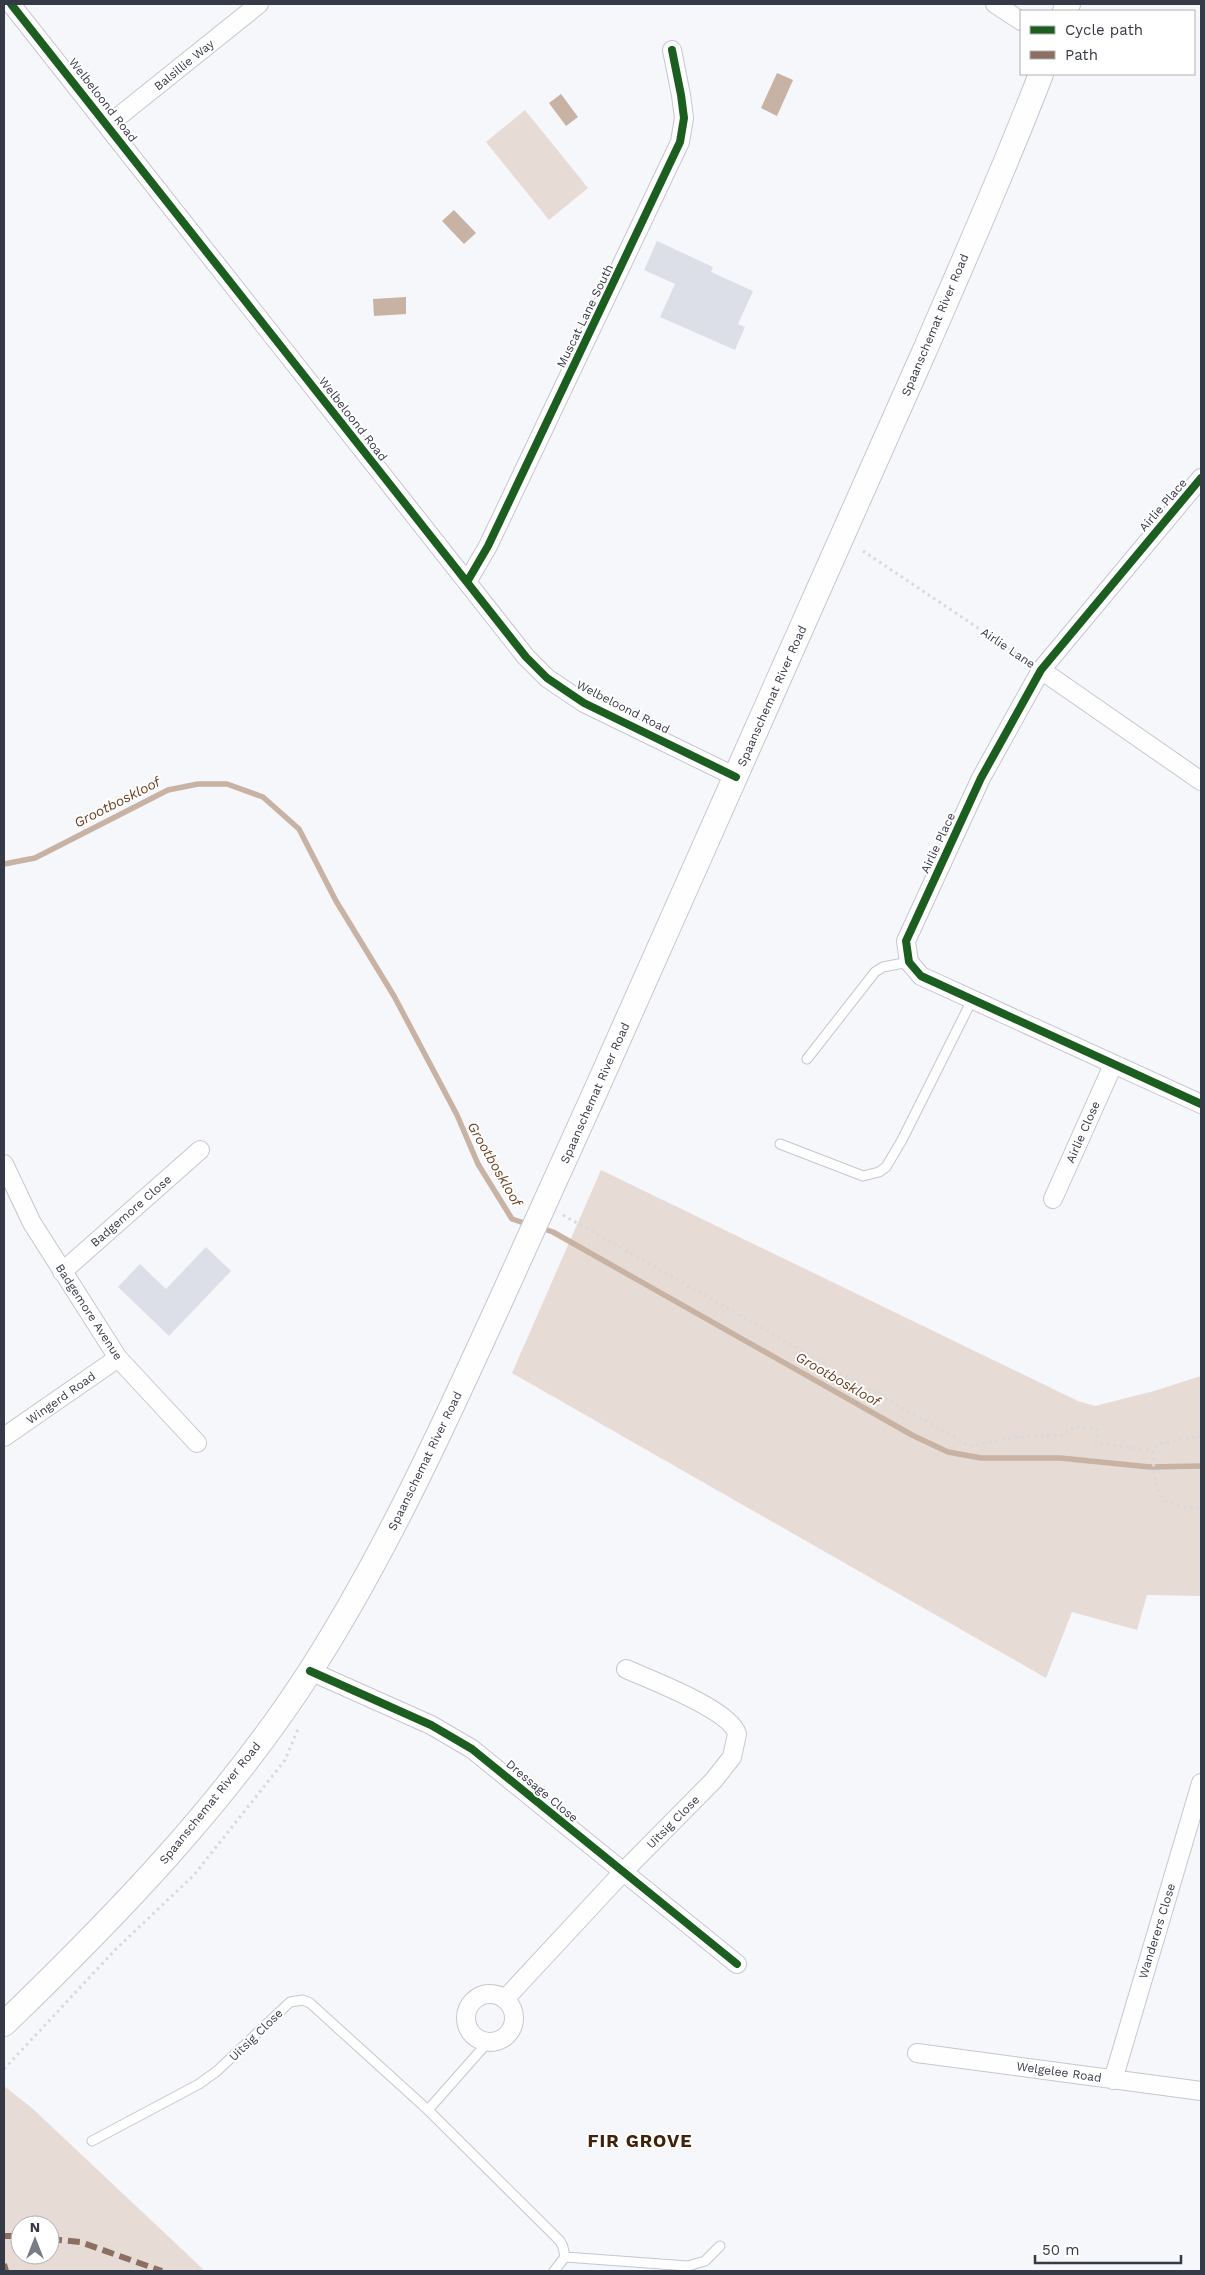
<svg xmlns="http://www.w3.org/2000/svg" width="1205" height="2275" viewBox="0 0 1205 2275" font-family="'Work Sans',sans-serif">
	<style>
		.green { fill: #e7dbd5; fill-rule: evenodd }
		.water { fill: #c8b2a4 }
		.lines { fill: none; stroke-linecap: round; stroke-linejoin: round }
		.stream { stroke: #c8b2a4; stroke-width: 5.5 }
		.building { fill: #dddfe8 }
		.service-casing { stroke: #c5c7cf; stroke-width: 11 }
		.minor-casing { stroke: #c5c7cf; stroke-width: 20 }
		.secondary-casing { stroke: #c5c7cf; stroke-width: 26 }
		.path { stroke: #d9d9db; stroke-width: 3; stroke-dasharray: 2.5 4; stroke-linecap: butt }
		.service { stroke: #fefefe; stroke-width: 9 }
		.minor { stroke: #fefefe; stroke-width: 18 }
		.secondary { stroke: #fefefe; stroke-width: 24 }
		.quiet { stroke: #8d6e63; stroke-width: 6; stroke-dasharray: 12 6; stroke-linecap: butt }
		.cycleway-casing { stroke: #fff; stroke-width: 11 }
		.cycleway { stroke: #1b5e20; stroke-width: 8 }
		.labels { text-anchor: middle; stroke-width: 4; stroke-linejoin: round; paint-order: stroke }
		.street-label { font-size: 12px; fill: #363946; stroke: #fff }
		.water-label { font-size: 14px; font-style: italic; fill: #6c3e1e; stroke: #fff }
		.district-label { font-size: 18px; font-weight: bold; letter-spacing: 1px; fill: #412109; stroke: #fff }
	</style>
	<rect width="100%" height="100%" fill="#f6f7fb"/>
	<path class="green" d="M 525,110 L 588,188 L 549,220 L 486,142 Z
		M 601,1170 L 1078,1401 L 1095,1406 L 1154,1391 L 1201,1376 L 1201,1596 L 1147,1595 L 1137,1630 L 1072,1612 L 1046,1678 L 512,1373 Z
		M 4,2086 L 33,2109 L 205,2271 L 4,2271 ZM 20,2225 L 50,2225 L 50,2255 L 20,2255 Z"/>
	<path class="water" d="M 777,73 L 793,80 L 777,116 L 761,108 Z
		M 561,94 L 578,117 L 566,126 L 549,103 Z
		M 454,210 L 476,233 L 464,244 L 442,221 Z
		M 406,297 L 406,314 L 374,316 L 373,299 Z"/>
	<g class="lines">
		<path class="stream" d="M 4,864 L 35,858 L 168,790 L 198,784 L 227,784 L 263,797 L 299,829 L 336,901 L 394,996 L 457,1115 L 478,1164 L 512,1219 L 530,1225
			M 541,1228 L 553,1232 L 912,1435 L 948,1452 L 981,1458 L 1060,1458 L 1150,1467 L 1201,1466"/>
	</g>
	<path class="building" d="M 657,241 L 713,267 L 711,272 L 753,291 L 738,324 L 745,327 L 735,350 L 660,317 L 675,284 L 644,270 Z
		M 206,1247 L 231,1271 L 169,1336 L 118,1287 L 140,1264 L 166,1289 Z"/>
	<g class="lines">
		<defs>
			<path id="service" d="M 807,1059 L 875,972 L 883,967 L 909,962
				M 780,1144 L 863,1176 L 879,1172 L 886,1167 L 902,1140 L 972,1000
				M 428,2110 L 488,2042
				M 92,2141 L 199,2084 L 217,2071 L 290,2002 L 303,2000 L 310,2003 L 428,2110 L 560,2241 L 563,2247 L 565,2257 L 554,2271
				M 565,2257 L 688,2266 L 705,2261 L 720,2246"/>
			<path id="minor" d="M 11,4 L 526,657 L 547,678 L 584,703 L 736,777
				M 995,4 L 1021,21
				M 108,125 L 259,4
				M 1201,478 L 1041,670 L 981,778 L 906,941 L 909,962 L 921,976 L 1201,1104
				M 467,582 L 488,546 L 680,142 L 684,118 L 681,95 L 672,50
				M 1041,670 L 1201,781
				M 4,1164 L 32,1223 L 118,1358 L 197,1443
				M 1053,1199 L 1113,1065
				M 62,1272 L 200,1150
				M 4,1437 L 118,1358
				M 310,1671 L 431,1725 L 472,1749 L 737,1964
				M466 2018a24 24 0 1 1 48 0a24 24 0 1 1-48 0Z
				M 505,1999 L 623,1872 L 714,1780 L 732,1757 L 737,1734 C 731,1710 649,1679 626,1669
				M 917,2053 L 1201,2091
				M 1113,2080 L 1201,1783"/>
			<path id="secondary" d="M 1065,11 L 1068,4
				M 4,2024 C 116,1916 226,1802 311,1670 C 385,1554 443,1427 500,1302 C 567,1156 632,1010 697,863 C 773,693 849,523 924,352 C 964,260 1005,168 1041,74"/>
		</defs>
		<use href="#service" class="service-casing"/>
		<use href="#minor" class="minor-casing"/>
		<use href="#secondary" class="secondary-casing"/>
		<path class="path" d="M 863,551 L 1026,660
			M 563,1215 L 970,1446 L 1017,1437 L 1062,1435 L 1076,1426 L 1097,1429 L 1096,1443 L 1153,1451
			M 1201,1436 L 1159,1444 L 1153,1451 C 1154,1469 1153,1498 1173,1504 C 1182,1507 1192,1508 1201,1509
			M 4,2069 L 116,1949 L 194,1875 L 285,1760 L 298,1729"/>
		<use href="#service" class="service"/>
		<use href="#minor" class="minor"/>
		<use href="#secondary" class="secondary"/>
		<path class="quiet" d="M 4,2236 L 20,2236
			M 50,2239 L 80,2242 L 162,2271
			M 4,2264 L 6,2271"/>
		<defs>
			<path id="cycleway" d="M 11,4 L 526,657 L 547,678 L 584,703 L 736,777
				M 1201,478 L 1041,670 L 981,778 L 906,941 L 909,962 L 921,976 L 1201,1104
				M 467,582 L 488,546 L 680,142 L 684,118 L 681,95 L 672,50
				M 310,1671 L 431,1725 L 472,1749 L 737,1964"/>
		</defs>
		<use href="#cycleway" class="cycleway-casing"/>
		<use href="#cycleway" class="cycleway"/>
	</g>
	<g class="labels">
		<g class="street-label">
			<text transform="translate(184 65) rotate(-39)" y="4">Balsillie Way</text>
			<text transform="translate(103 100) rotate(52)" y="4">Welbeloond Road</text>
			<text transform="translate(585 316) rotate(-64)" y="4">Muscat Lane South</text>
			<text transform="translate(935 325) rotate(-67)" y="4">Spaanschemat River Road</text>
			<text transform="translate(353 419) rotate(52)" y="4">Welbeloond Road</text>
			<text transform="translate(1163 505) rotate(-49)" y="4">Airlie Place</text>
			<text transform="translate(1008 648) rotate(34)" y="4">Airlie Lane</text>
			<text transform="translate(772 696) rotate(-66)" y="4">Spaanschemat River Road</text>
			<text transform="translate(623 707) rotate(27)" y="4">Welbeloond Road</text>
			<text transform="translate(938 843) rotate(-65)" y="4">Airlie Place</text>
			<text transform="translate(595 1093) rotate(-66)" y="4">Spaanschemat River Road</text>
			<text transform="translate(1083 1132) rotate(-66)" y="4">Airlie Close</text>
			<text transform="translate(131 1211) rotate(-41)" y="4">Badgemore Close</text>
			<text transform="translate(89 1312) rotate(57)" y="4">Badgemore Avenue</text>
			<text transform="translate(61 1398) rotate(-35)" y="4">Wingerd Road</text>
			<text transform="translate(425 1461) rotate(-64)" y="4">Spaanschemat River Road</text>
			<text transform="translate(542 1791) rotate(40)" y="4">Dressage Close</text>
			<text transform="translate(210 1803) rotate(-51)" y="4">Spaanschemat River Road</text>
			<text transform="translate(673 1822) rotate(-45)" y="4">Uitsig Close</text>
			<text transform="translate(1157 1931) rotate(-73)" y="4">Wanderers Close</text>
			<text transform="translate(256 2035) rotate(-44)" y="4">Uitsig Close</text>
			<text transform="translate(1059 2072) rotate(8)" y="4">Welgelee Road</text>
		</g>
		<g class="water-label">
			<text transform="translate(117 802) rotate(-27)" y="5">Grootboskloof</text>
			<text transform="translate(495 1164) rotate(60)" y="5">Grootboskloof</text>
			<text transform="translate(838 1379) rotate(30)" y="5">Grootboskloof</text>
		</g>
		<g class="district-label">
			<text x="640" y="2147">FIR GROVE</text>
		</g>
	</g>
	<rect width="1205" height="2275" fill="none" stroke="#363946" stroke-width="10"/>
	<rect x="1020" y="10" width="175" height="65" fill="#ffffff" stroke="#afb0b5"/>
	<rect x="1030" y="26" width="25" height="8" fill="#1b5e20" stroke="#afb0b5"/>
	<text x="1065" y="35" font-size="15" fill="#363946">Cycle path</text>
	<rect x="1030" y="51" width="25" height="8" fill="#8d6e63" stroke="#afb0b5"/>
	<text x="1065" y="60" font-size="15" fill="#363946">Path</text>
	<g transform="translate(35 2240)"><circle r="24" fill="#ffffff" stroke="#afb0b5"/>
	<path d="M0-4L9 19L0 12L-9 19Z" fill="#797c85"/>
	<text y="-8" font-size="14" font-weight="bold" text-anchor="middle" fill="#363946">N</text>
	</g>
	<path d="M1035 2255v8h146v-8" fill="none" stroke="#363946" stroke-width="2.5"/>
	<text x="1042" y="2255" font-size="15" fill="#363946" stroke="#ffffff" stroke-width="4" paint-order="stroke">50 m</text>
</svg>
